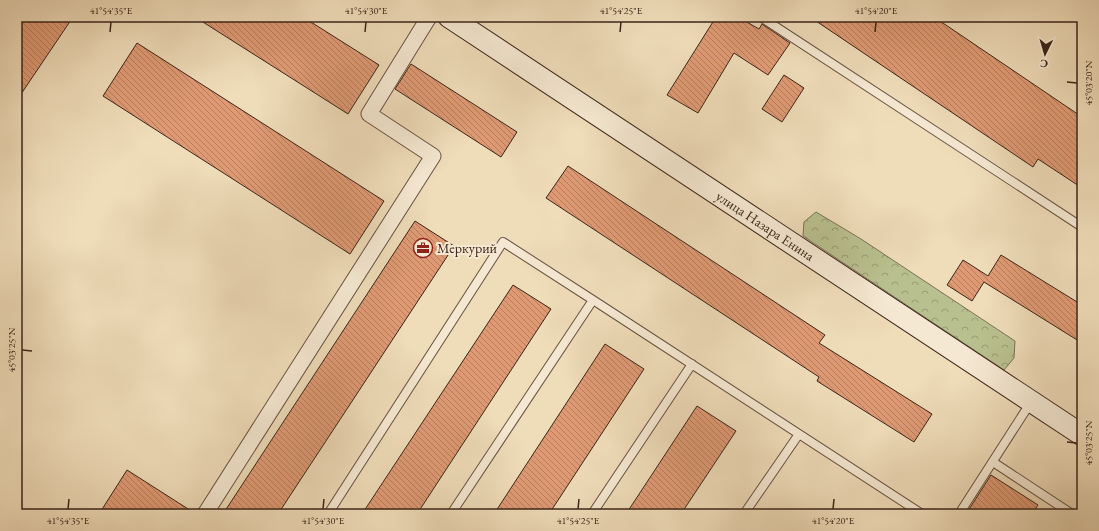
<svg xmlns="http://www.w3.org/2000/svg" width="1099" height="531" viewBox="0 0 1099 531" font-family="'EB Garamond',serif">
	<style>
		.forest { fill: url(#forest-crowns); stroke: #7a7254 }
		.building { fill: url(#building-back-hatch); stroke: #3b2418 }
		.lines { fill: none; stroke-linecap: round; stroke-linejoin: round }
		.lane-casing { stroke: #685240; stroke-width: 10 }
		.street-casing { stroke: #685240; stroke-width: 17 }
		.secondary-casing { stroke: #3b2418; stroke-width: 23 }
		.lane { stroke: #f5e8d2; stroke-width: 8 }
		.street { stroke: #f5e8d2; stroke-width: 15 }
		.secondary { stroke: #f5e8d2; stroke-width: 21 }
		.ticks { fill: none; stroke: #3b2418; stroke-width: 1.5 }
		.labels { text-anchor: middle; stroke-width: 4; stroke-linejoin: round; paint-order: stroke }
		.street-label { font-size: 14px; fill: #3b2418; stroke: #f5e8d2 }
		.poi-label { font-size: 14px; fill: #3b2418; stroke: #f5e8d2; text-anchor: start }
		.neatline { fill: none; stroke: #3b2418; stroke-width: 1.5 }
		.ticks-label { font-size: 10px; text-anchor: middle; fill: #3b2418 }
	</style>
	<defs>
		<pattern id="forest-crowns" width="20" height="18" patternUnits="userSpaceOnUse"><rect width="20" height="18" fill="#b9c08f"/><path d="M2 6a3 3 0 1 1 6 0M12 15a3 3 0 1 1 6 0" fill="none" stroke="#989c74"/></pattern>
		<pattern id="building-back-hatch" width="6" height="6" patternUnits="userSpaceOnUse"><rect width="6" height="6" fill="#df9a74"/><path d="M-1 5l2 2M0 0l6 6M5-1l2 2" fill="none" stroke="#b67d5e"/></pattern>
	</defs>
	<rect width="100%" height="100%" fill="#efdcb9"/>
	<filter id="stains"><feTurbulence type="fractalNoise" baseFrequency=".005" numOctaves="4"/><feColorMatrix values="0 0 0 0 .2 0 0 0 0 .09 0 0 0 0 .02 0 0 0 .5 -.17"/></filter>
	<radialGradient id="worn" r=".72"><stop offset=".6" stop-color="#630" stop-opacity="0"/><stop offset="1" stop-color="#630" stop-opacity=".3"/></radialGradient>
	<path class="forest" d="M 816,212 L 861,239 L 1015,341 L 1014,358 L 1004,370 L 803,236 L 804,222 Z"/>
	<path class="building" d="M 17,17 L 73,17 L 17,100 Z
		M 195,17 L 303,17 L 379,65 L 348,114 Z
		M 716,17 L 738,17 L 759,29 L 762,24 L 790,43 L 768,75 L 734,53 L 698,113 L 667,95 Z
		M 810,17 L 934,17 L 1082,117 L 1082,188 L 1038,159 L 1033,167 Z
		M 137,43 L 384,201 L 350,254 L 103,96 Z
		M 411,64 L 517,132 L 501,157 L 395,89 Z
		M 784,75 L 804,88 L 782,122 L 762,109 Z
		M 568,166 L 825,335 L 819,343 L 932,414 L 914,442 L 817,381 L 819,377 L 546,198 Z
		M 415,221 L 454,246 L 278,514 L 223,514 Z
		M 1001,255 L 1082,305 L 1082,343 L 984,282 L 972,301 L 947,285 L 963,260 L 988,276 Z
		M 513,285 L 551,309 L 417,514 L 362,514 Z
		M 605,344 L 644,369 L 549,514 L 494,514 Z
		M 697,406 L 736,431 L 681,514 L 626,514 Z
		M 127,470 L 196,514 L 99,514 Z
		M 991,475 L 1038,505 L 1032,514 L 966,514 Z"/>
	<g class="lines">
		<defs>
			<path id="lane" d="M 761,17 L 1082,227
				M 993,462 L 1072,514
				M 328,514 L 503,242 L 593,300
				M 451,514 L 593,300 L 922,514
				M 592,514 L 692,364
				M 744,514 L 799,434
				M 959,514 L 1031,402"/>
			<path id="street" d="M 205,514 L 433,156 L 369,114 L 429,17"/>
			<g id="secondary">
				<path id="s1" d="M 449,17 L 1082,435"/>
			</g>
		</defs>
		<use href="#lane" class="lane-casing"/>
		<use href="#street" class="street-casing"/>
		<use href="#secondary" class="secondary-casing"/>
		<use href="#lane" class="lane"/>
		<use href="#street" class="street"/>
		<use href="#secondary" class="secondary"/>
	</g>
	<path class="ticks" d="M 110,32 L 111,22M 365,32 L 366,22M 620,32 L 621,22M 875,32 L 876,22M 1067,82 L 1077,83M 22,350 L 32,351M 1067,442 L 1077,443M 68,509 L 69,499M 323,509 L 324,499M 578,509 L 579,499M 833,509 L 834,499"/>
	<defs>
		<symbol id="office-ring" viewBox="-11 -11 22 22"><circle r="9.5" fill="#f5e8d2" stroke="#8f2418" stroke-width="1.5"/><path d="M-6-3h4V-5.5h4V-3h4V5H-6ZM-1-4.5V-3h2v-1.5ZM-6 0V1H6V0Z" fill="#8f2418"/></symbol>
	</defs>
	<g fill-rule="evenodd">
		<use href="#office-ring" x="412" y="237" width="22" height="22"/>
	</g>
	<g class="labels">
		<g class="street-label">
			<text dy="5" stroke="none"><textPath href="#s1" startOffset="379">улица Назара Енина</textPath></text>
		</g>
		<g class="poi-label">
			<text x="437" y="253">Меркурий</text>
		</g>
	</g>
	<rect width="1099" height="531" fill="none" stroke="#efdcb9" stroke-width="44"/>
	<g transform="translate(1045 54) rotate(185)" stroke="#f5e8d2" stroke-width="3" paint-order="stroke">
	<path d="M0-3L7 15L0 10L-7 15Z" fill="#3b2418"/>
	<text y="-6" font-size="11" font-weight="bold" text-anchor="middle" fill="#3b2418">С</text>
	</g>
	<rect x="22" y="22" width="1055" height="487" class="neatline"/>
	<g class="ticks-label">
		<text x="111" y="14">41°54'35"E</text>
		<text x="366" y="14">41°54'30"E</text>
		<text x="621" y="14">41°54'25"E</text>
		<text x="876" y="14">41°54'20"E</text>
		<text transform="translate(1088 83) rotate(-90)" y="4">45°03'20"N</text>
		<text transform="translate(11 350) rotate(-90)" y="4">45°03'25"N</text>
		<text transform="translate(1088 443) rotate(-90)" y="4">45°03'25"N</text>
		<text x="68" y="524">41°54'35"E</text>
		<text x="323" y="524">41°54'30"E</text>
		<text x="578" y="524">41°54'25"E</text>
		<text x="833" y="524">41°54'20"E</text>
	</g>
	<rect width="100%" height="100%" filter="url(#stains)"/>
	<rect width="100%" height="100%" fill="url(#worn)"/>
</svg>
